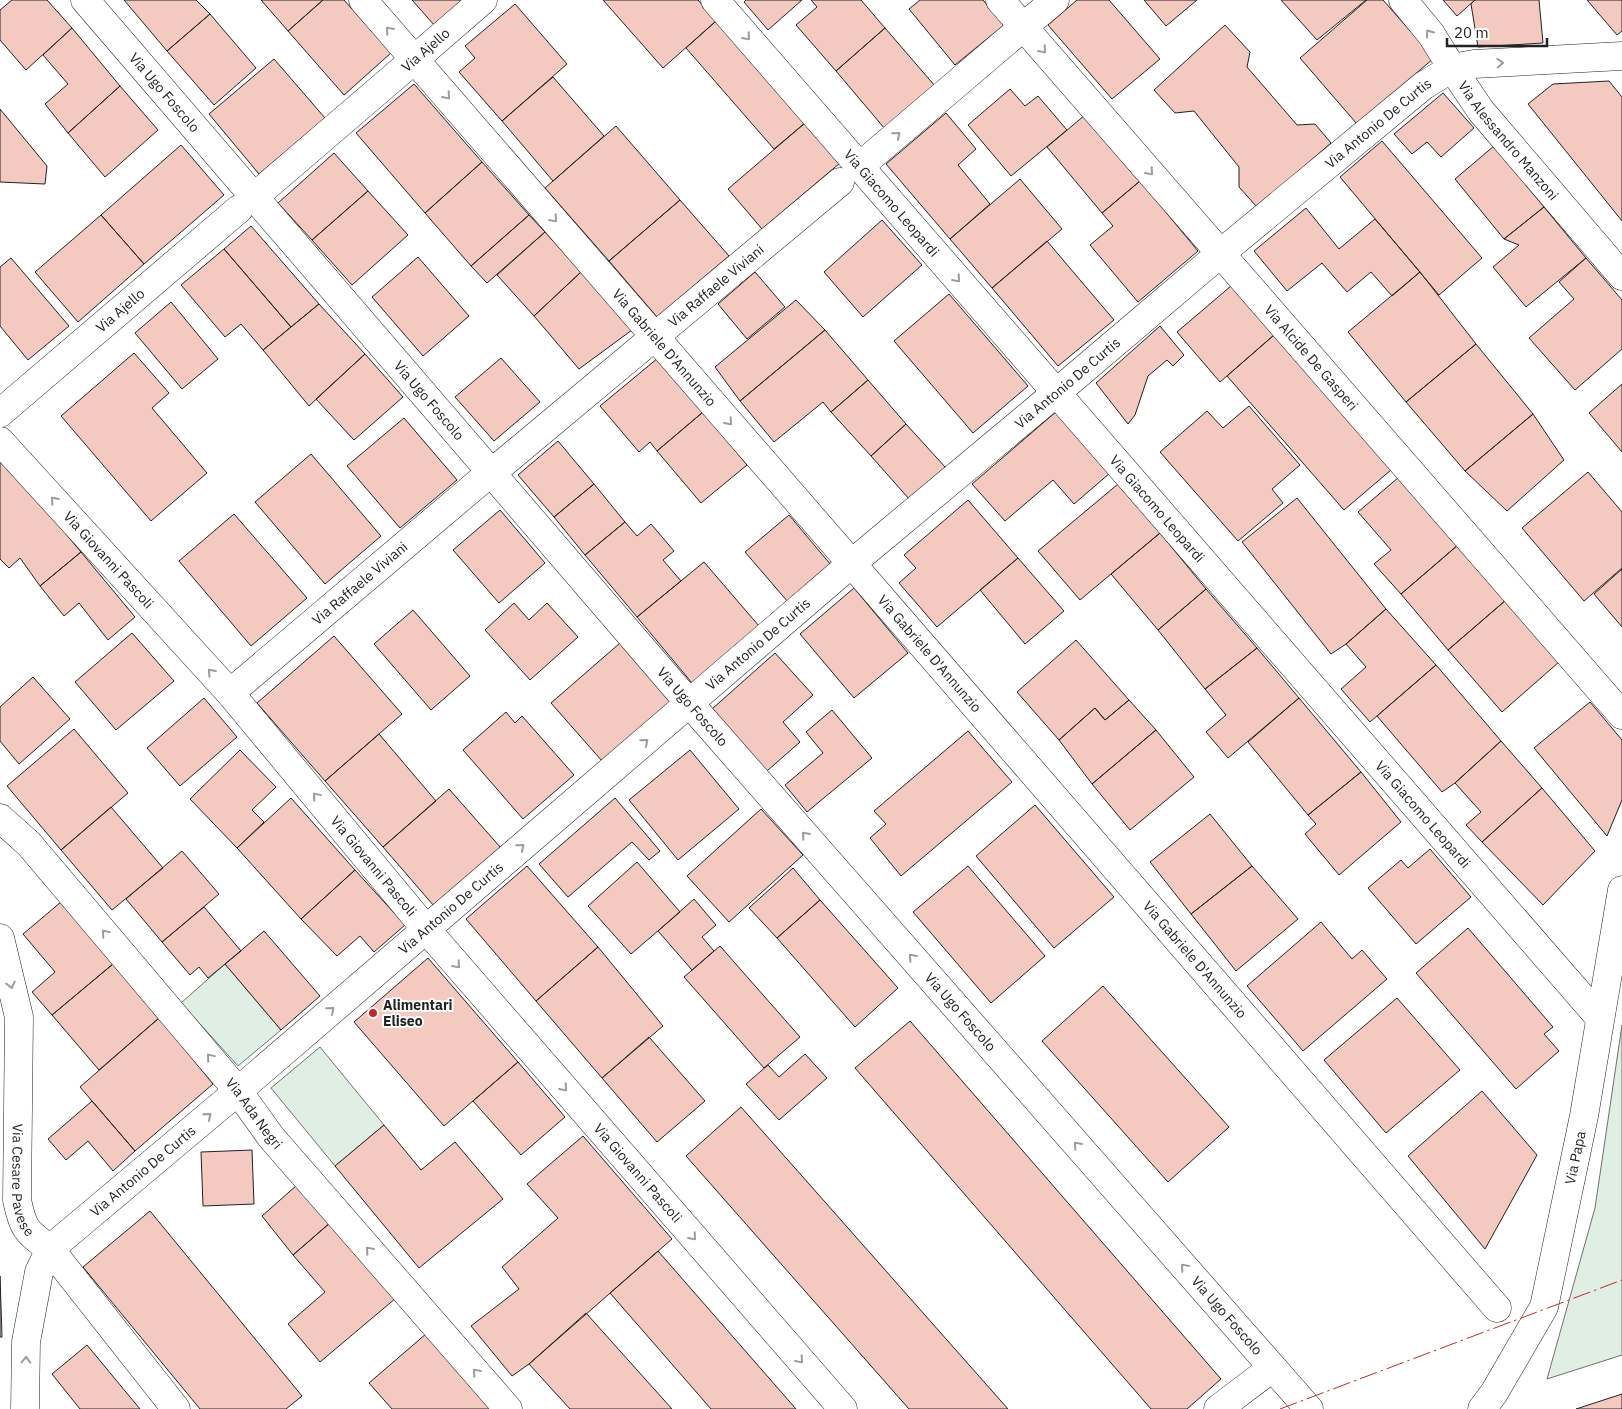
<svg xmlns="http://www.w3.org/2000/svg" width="1622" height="1409" viewBox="0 0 1622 1409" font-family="'IBM Plex Sans',sans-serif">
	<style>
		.green { fill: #e0efe3; stroke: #6f6f6f }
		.building { fill: #f3c9c0; stroke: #222 }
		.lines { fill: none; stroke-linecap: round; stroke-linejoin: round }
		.street-casing { stroke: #222; stroke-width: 29 }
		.street { stroke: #fff; stroke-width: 28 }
		.power { stroke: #c62828; stroke-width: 1; stroke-dasharray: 18 4 2.5 4; stroke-linecap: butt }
		.oneway { stroke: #9c9c9c }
		.poi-dot { fill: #c62828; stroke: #fff; stroke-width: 2 }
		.labels { text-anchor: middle; stroke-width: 4; stroke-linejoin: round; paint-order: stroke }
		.street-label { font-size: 14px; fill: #222; stroke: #fff }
		.poi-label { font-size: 14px; font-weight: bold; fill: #222; stroke: #fff; text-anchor: start }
	</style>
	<rect width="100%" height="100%" fill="#fff"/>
	<path class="green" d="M 225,964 L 281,1030 L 238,1066 L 181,1003 Z
		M 1622,1025 L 1622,1355 L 1547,1379 L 1595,1208 Z
		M 320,1047 L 384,1125 L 335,1166 L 271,1088 Z"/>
	<path class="building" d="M 12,0 L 47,0 L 72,28 L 26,70 L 0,40 L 0,10 Z
		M 124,0 L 196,0 L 210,14 L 167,51 Z
		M 261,0 L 323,0 L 288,31 Z
		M 323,0 L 344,0 L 391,53 L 344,95 L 288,31 Z
		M 412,0 L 465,0 L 435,26 Z
		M 603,0 L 698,0 L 716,21 L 663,68 Z
		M 746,0 L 802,0 L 768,30 L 744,2 Z
		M 811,0 L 861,0 L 885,28 L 836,71 L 796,25 L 817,7 Z
		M 920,0 L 983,0 L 1004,25 L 955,65 L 909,9 Z
		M 1077,0 L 1109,0 L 1160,59 L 1112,99 L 1048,25 Z
		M 1144,0 L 1197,0 L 1166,26 Z
		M 1281,0 L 1366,0 L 1317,40 Z
		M 1367,0 L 1383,0 L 1434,58 L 1357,124 L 1300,58 Z
		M 1443,0 L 1475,0 L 1457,16 Z
		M 1475,0 L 1539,0 L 1543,43 L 1478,47 L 1471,4 Z
		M 1587,0 L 1622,0 L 1622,31 L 1617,35 Z
		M 515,4 L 567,64 L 502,121 L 459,72 L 475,58 L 465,46 Z
		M 210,14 L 256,68 L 214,105 L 167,51 Z
		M 716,21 L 805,123 L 774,149 L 686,48 Z
		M 1225,25 L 1250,52 L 1247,67 L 1297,125 L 1315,124 L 1331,143 L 1257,207 L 1239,187 L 1239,167 L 1194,111 L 1175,113 L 1154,90 Z
		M 72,28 L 120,86 L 68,133 L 45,104 L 68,84 L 43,55 Z
		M 885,28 L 935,86 L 885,129 L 836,71 Z
		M 274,59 L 325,118 L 259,174 L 209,114 Z
		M 553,77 L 604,136 L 553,181 L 502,121 Z
		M 1609,81 L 1622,97 L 1622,221 L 1528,104 L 1553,84 Z
		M 414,84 L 482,162 L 425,213 L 356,133 Z
		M 120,86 L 158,130 L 105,177 L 68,133 Z
		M 1010,89 L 1025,106 L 1038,96 L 1067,130 L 1011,176 L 968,125 Z
		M 1443,93 L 1474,128 L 1441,157 L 1427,142 L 1412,154 L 1394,134 Z
		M 0,109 L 47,166 L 45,184 L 0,182 Z
		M 946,113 L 976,149 L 958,165 L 990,204 L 950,239 L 886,164 Z
		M 1085,115 L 1140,181 L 1102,213 L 1047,147 Z
		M 805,123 L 840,163 L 762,229 L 728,189 Z
		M 616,126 L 680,200 L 609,261 L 545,188 Z
		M 1382,141 L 1482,258 L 1439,295 L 1340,177 Z
		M 181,145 L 224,195 L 144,264 L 101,215 Z
		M 1494,146 L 1544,207 L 1504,239 L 1455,179 Z
		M 334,153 L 368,191 L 312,240 L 278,203 Z
		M 482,162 L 529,215 L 471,266 L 425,213 Z
		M 1020,179 L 1062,229 L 992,288 L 950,239 Z
		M 1140,181 L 1198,251 L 1138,302 L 1090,245 L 1113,226 L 1102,213 Z
		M 368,191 L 408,235 L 352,285 L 312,240 Z
		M 680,200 L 729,256 L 657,317 L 609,261 Z
		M 1544,207 L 1586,258 L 1526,307 L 1493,267 L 1519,245 L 1504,239 Z
		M 1306,208 L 1339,249 L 1375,219 L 1420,272 L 1392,296 L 1371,272 L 1347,292 L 1322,263 L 1287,291 L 1254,251 Z
		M 101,215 L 144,264 L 78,322 L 35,272 Z
		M 529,215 L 545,232 L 487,283 L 471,266 Z
		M 882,220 L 922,265 L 863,317 L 824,272 Z
		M 251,226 L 319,304 L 291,327 L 224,249 Z
		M 545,232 L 581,272 L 534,316 L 497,275 Z
		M 1047,241 L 1114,320 L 1058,366 L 992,288 Z
		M 224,249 L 291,327 L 263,350 L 241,324 L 225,337 L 181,285 Z
		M 418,257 L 469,316 L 423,356 L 372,297 Z
		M 11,258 L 69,326 L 28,360 L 0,326 L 0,267 Z
		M 1586,258 L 1622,300 L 1622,349 L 1575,390 L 1529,338 L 1574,299 L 1559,282 Z
		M 581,272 L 632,330 L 579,369 L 534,316 Z
		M 755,272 L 785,307 L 747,339 L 718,304 Z
		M 1420,272 L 1476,344 L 1406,402 L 1348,332 Z
		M 1231,286 L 1274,335 L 1220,382 L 1177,332 Z
		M 949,294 L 1028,386 L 973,433 L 894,341 Z
		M 796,300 L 825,330 L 740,401 L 715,367 Z
		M 171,302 L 218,359 L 182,389 L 135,333 Z
		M 319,304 L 365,354 L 309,406 L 263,350 Z
		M 1160,326 L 1184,355 L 1173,366 L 1167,360 L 1148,376 L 1135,415 L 1128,424 L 1096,383 Z
		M 825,330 L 868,380 L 831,412 L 823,402 L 774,442 L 740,401 Z
		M 1274,335 L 1391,470 L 1344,510 L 1227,376 Z
		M 1476,344 L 1533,414 L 1465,471 L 1406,402 Z
		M 134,353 L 169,393 L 152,408 L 207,473 L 151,521 L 61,416 Z
		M 365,354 L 403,397 L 354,440 L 316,399 Z
		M 501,358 L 540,402 L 494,441 L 455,397 Z
		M 658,358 L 703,412 L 657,451 L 650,442 L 639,452 L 600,406 Z
		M 868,380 L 906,424 L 871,456 L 831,412 Z
		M 1622,384 L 1622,452 L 1589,413 Z
		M 1249,406 L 1300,465 L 1272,489 L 1283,503 L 1238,541 L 1160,452 L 1207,411 L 1223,428 Z
		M 1057,411 L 1110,473 L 1074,504 L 1053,480 L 1005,521 L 972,484 Z
		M 703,412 L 747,465 L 701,503 L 657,451 Z
		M 1533,414 L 1564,460 L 1507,511 L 1465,471 Z
		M 404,418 L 457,480 L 400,528 L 347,466 Z
		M 906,424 L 946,468 L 910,500 L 871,456 Z
		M 558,441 L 594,484 L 554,517 L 518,475 Z
		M 311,454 L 381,536 L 325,584 L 255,502 Z
		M 0,455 L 81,552 L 40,586 L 20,558 L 9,568 L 0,559 Z
		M 1588,472 L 1622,512 L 1622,568 L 1584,601 L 1522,528 Z
		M 1399,477 L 1458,545 L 1401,594 L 1374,564 L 1391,550 L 1358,512 Z
		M 594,484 L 625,522 L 585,555 L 554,517 Z
		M 1118,484 L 1160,533 L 1080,600 L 1038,551 Z
		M 1297,498 L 1386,609 L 1346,644 L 1331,654 L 1242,542 Z
		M 968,500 L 1018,558 L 937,627 L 899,583 L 916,568 L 904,555 Z
		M 500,510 L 545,563 L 499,603 L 453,550 Z
		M 234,514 L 307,598 L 251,646 L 179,561 Z
		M 789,515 L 831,565 L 788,602 L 745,552 Z
		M 625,522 L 637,536 L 651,524 L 674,551 L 663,560 L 681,581 L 637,617 L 585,555 Z
		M 1160,533 L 1206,589 L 1158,630 L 1111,574 Z
		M 1458,545 L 1506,600 L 1448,650 L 1401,594 Z
		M 81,552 L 135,617 L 108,640 L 79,603 L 64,616 L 40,586 Z
		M 1018,558 L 1064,611 L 1025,644 L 980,590 Z
		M 704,562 L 759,626 L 692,683 L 637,617 Z
		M 1622,569 L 1622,627 L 1594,594 Z
		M 854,588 L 908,653 L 854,698 L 800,634 Z
		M 1206,589 L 1257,648 L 1205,689 L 1158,630 Z
		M 1506,600 L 1559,662 L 1502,712 L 1448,650 Z
		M 514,603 L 529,620 L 547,603 L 578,637 L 530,680 L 485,630 Z
		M 1386,609 L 1436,665 L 1370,722 L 1341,689 L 1366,667 L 1346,644 Z
		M 413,610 L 470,676 L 431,710 L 374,644 Z
		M 132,633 L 174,681 L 116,730 L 75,682 Z
		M 334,636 L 402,714 L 325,781 L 257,703 Z
		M 1076,640 L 1129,700 L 1105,720 L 1095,708 L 1059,740 L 1017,692 Z
		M 620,643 L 672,702 L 602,761 L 551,703 Z
		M 1257,648 L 1299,698 L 1228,758 L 1206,732 L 1226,715 L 1205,689 Z
		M 775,653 L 813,695 L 783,722 L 800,742 L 767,771 L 712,709 Z
		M 1436,665 L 1501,741 L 1455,783 L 1442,792 L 1377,716 Z
		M 33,677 L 70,719 L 19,764 L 0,741 L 0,707 Z
		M 204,698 L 237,737 L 180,786 L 147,748 Z
		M 1299,698 L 1361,772 L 1308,815 L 1248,742 Z
		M 1129,700 L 1156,730 L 1092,784 L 1059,740 L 1095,708 L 1105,720 Z
		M 1590,702 L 1622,740 L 1622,800 L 1607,836 L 1534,748 Z
		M 832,710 L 872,758 L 807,812 L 785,785 L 823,753 L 806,732 Z
		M 506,712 L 515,723 L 522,716 L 574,775 L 523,819 L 463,750 Z
		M 74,729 L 128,793 L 61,850 L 7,786 Z
		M 1156,730 L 1194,777 L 1130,830 L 1092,784 Z
		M 968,731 L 1012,782 L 901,876 L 870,838 L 886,824 L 874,811 Z
		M 379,734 L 436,801 L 383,847 L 325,781 Z
		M 1501,741 L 1542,788 L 1482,842 L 1466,825 L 1481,812 L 1455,783 Z
		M 240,750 L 276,787 L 252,810 L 264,822 L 237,848 L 190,799 Z
		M 690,750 L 739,809 L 678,860 L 629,800 Z
		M 1361,772 L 1401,822 L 1339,875 L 1305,834 L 1316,824 L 1308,815 Z
		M 1542,788 L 1595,851 L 1543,905 L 1482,842 Z
		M 449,789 L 501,848 L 434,906 L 383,847 Z
		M 291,798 L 355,870 L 301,919 L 237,848 Z
		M 615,798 L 660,851 L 649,860 L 632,842 L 568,897 L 539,864 Z
		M 1035,805 L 1114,897 L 1054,948 L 976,856 Z
		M 111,807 L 163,868 L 112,910 L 61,850 Z
		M 761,809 L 803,855 L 729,922 L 687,876 Z
		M 1210,814 L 1252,866 L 1191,914 L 1150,862 Z
		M 1430,849 L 1471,897 L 1416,944 L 1368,888 L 1401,860 L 1408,868 Z
		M 182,851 L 219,894 L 162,942 L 126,899 Z
		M 637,862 L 680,912 L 631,954 L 588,906 Z
		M 527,866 L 598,947 L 536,1001 L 466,919 Z
		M 968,866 L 1045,956 L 991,1003 L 913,912 Z
		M 1252,866 L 1298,919 L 1236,971 L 1191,914 Z
		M 793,868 L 820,900 L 777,938 L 749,908 Z
		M 355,870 L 405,925 L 374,952 L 360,936 L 337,956 L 301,919 Z
		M 694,899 L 716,925 L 702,937 L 714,951 L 692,970 L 658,931 Z
		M 820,900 L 898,988 L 855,1027 L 777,938 Z
		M 61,902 L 113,964 L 52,1015 L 32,992 L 55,972 L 23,934 Z
		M 204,907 L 241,951 L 208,978 L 199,967 L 190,975 L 162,942 Z
		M 1321,922 L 1352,959 L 1362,950 L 1387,979 L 1303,1051 L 1247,986 Z
		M 1468,928 L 1553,1027 L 1544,1034 L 1559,1051 L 1516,1089 L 1416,973 Z
		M 264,931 L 320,996 L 281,1030 L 225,964 Z
		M 720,946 L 800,1037 L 764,1068 L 684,977 Z
		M 598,947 L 663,1026 L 602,1078 L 536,1001 Z
		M 428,958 L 518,1062 L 444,1126 L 354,1022 Z
		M 113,964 L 159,1018 L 99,1070 L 52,1015 Z
		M 1103,986 L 1229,1127 L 1168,1182 L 1042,1041 Z
		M 1397,998 L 1460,1070 L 1386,1133 L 1324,1060 Z
		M 159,1018 L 213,1084 L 135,1151 L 80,1087 Z
		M 910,1021 L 1221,1379 L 1187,1409 L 1151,1409 L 855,1068 Z
		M 649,1037 L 705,1101 L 657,1142 L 602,1078 Z
		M 805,1054 L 827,1078 L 779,1120 L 746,1084 L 768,1065 L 779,1077 Z
		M 518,1062 L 565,1117 L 521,1155 L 473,1101 Z
		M 1482,1091 L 1537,1155 L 1485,1249 L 1408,1156 Z
		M 92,1101 L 135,1151 L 113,1171 L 88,1141 L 66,1160 L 48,1139 Z
		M 741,1107 L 1008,1409 L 909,1409 L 686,1156 Z
		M 384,1125 L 421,1170 L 455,1142 L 503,1199 L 419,1268 L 335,1166 Z
		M 583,1136 L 672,1239 L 529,1364 L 512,1376 L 471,1326 L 519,1289 L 502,1267 L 558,1218 L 527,1184 Z
		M 252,1150 L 254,1204 L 203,1206 L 201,1152 Z
		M 297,1185 L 331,1222 L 293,1255 L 262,1216 Z
		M 150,1211 L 302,1396 L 286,1409 L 200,1409 L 83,1267 Z
		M 331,1222 L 396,1298 L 320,1362 L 288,1324 L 325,1292 L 293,1255 Z
		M 658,1251 L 796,1409 L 711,1409 L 610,1293 Z
		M 0,1276 L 2,1337 L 0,1337 Z
		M 586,1313 L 672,1409 L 570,1409 L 529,1364 Z
		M 427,1333 L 492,1409 L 392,1409 L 369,1383 Z
		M 87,1345 L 140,1409 L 80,1409 L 52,1374 Z
		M 1622,1394 L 1622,1409 L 1576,1409 Z"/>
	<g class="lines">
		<defs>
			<g id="street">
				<path id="s1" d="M 85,0 L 690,704 L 1309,1409"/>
				<path id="s2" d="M 363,0 L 1497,1308"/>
				<path id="s3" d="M 715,0 L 1599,1017"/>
				<path id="s4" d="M 1000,0 L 1622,715"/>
				<path id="s5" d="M 1403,0 L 1431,34 L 1452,68 L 1481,111 L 1622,276"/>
				<path d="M 860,166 L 1055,0"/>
				<path id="s6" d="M 254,197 L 415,59 L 483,0"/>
				<path id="s7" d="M 0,413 L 239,209"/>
				<path id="s8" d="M 0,441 L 230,693 L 425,928 L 843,1409"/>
				<path id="s9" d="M 501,465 L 840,182"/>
				<path id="s10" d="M 230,693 L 490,473"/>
				<path id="s11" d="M 0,818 L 29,844 L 238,1091 L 271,1137 L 508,1409"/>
				<path id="s12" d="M 0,938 L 19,1017 L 17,1200 C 23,1229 26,1231 50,1249 L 176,1409"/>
				<path id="s13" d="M 25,1409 L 26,1342 L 39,1272 L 50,1249 L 238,1091 L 851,564 L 1056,393 L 1221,253 L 1423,86 L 1452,68 L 1474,64 L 1622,56"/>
				<path d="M 1218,1409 L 1272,1368"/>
				<path id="s14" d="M 1482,1409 L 1494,1393 L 1544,1307 L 1584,1116 L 1622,890"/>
			</g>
		</defs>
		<use href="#street" class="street-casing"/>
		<use href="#street" class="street"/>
		<path class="power" d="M 1280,1409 L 1622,1280"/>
	</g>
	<defs><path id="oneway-chevron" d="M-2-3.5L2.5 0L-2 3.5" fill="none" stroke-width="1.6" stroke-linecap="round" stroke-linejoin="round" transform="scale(1.25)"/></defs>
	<g class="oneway">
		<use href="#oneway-chevron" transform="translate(389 30) rotate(-131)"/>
		<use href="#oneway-chevron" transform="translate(1429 33) rotate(-126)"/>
		<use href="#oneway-chevron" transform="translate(747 37) rotate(49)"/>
		<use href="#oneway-chevron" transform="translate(1043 50) rotate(49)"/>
		<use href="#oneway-chevron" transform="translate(1500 63) rotate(-3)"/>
		<use href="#oneway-chevron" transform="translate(447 96) rotate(49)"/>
		<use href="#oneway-chevron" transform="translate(897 135) rotate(-40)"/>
		<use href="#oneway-chevron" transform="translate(1150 172) rotate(49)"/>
		<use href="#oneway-chevron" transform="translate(554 219) rotate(49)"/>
		<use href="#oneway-chevron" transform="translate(957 279) rotate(49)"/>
		<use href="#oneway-chevron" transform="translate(729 422) rotate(49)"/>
		<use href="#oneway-chevron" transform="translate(54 500) rotate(-132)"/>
		<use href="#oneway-chevron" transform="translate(211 672) rotate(-132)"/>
		<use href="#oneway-chevron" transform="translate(645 742) rotate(-40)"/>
		<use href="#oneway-chevron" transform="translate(316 796) rotate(-130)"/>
		<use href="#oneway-chevron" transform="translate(805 835) rotate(-131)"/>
		<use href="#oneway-chevron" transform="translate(521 847) rotate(-40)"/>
		<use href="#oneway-chevron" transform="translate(105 933) rotate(-130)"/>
		<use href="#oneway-chevron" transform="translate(912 957) rotate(-131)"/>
		<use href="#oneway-chevron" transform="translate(457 965) rotate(49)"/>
		<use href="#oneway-chevron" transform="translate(11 985) rotate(77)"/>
		<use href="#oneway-chevron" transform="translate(331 1010) rotate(-41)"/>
		<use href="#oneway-chevron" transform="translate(210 1057) rotate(-130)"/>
		<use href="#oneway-chevron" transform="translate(564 1088) rotate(49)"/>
		<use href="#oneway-chevron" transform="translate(208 1116) rotate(-40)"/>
		<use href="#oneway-chevron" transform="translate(1077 1145) rotate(-131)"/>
		<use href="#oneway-chevron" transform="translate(693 1237) rotate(49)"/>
		<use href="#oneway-chevron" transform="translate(369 1250) rotate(-131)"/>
		<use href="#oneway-chevron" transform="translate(1184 1267) rotate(-131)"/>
		<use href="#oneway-chevron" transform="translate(26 1360) rotate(-89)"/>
		<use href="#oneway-chevron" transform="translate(800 1360) rotate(49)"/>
		<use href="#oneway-chevron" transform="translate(476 1372) rotate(-131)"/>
	</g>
	<circle class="poi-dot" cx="373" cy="1013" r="5"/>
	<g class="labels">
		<g class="street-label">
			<text dy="5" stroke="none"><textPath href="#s6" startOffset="226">Via Ajello</textPath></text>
			<text dy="5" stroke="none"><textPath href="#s1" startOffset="122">Via Ugo Foscolo</textPath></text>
			<text dy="5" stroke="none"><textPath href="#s13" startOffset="1905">Via Antonio De Curtis</textPath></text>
			<text dy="5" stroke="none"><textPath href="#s5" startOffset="176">Via Alessandro Manzoni</textPath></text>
			<text dy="5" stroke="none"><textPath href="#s3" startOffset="269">Via Giacomo Leopardi</textPath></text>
			<text dy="5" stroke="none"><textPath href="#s9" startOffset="280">Via Raffaele Viviani</textPath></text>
			<text dy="5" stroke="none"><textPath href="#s7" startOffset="158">Via Ajello</textPath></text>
			<text dy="5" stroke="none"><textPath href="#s2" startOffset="460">Via Gabriele D'Annunzio</textPath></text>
			<text dy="5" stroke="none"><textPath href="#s4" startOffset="474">Via Alcide De Gasperi</textPath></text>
			<text dy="5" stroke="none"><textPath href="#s13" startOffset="1500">Via Antonio De Curtis</textPath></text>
			<text dy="5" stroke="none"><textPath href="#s1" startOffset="528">Via Ugo Foscolo</textPath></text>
			<text dy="5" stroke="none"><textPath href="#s3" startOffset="674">Via Giacomo Leopardi</textPath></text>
			<text dy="5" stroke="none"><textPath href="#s8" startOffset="161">Via Giovanni Pascoli</textPath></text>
			<text dy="5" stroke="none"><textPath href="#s10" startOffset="170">Via Raffaele Viviani</textPath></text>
			<text dy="5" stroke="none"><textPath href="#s13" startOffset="1095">Via Antonio De Curtis</textPath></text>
			<text dy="5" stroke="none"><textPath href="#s2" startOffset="865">Via Gabriele D'Annunzio</textPath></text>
			<text dy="5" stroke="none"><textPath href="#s1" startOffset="932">Via Ugo Foscolo</textPath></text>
			<text dy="5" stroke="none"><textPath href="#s3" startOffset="1079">Via Giacomo Leopardi</textPath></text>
			<text dy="5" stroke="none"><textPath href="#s8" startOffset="566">Via Giovanni Pascoli</textPath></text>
			<text dy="5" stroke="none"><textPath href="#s13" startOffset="690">Via Antonio De Curtis</textPath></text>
			<text dy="5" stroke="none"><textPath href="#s2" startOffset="1270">Via Gabriele D'Annunzio</textPath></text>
			<text dy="5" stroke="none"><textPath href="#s1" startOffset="1338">Via Ugo Foscolo</textPath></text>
			<text dy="5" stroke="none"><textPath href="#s11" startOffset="390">Via Ada Negri</textPath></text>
			<text dy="5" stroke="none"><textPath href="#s14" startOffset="272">Via Papa</textPath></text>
			<text dy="5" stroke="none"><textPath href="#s13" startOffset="285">Via Antonio De Curtis</textPath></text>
			<text dy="5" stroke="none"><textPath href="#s8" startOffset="971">Via Giovanni Pascoli</textPath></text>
			<text dy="5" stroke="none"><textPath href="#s12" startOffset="245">Via Cesare Pavese</textPath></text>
			<text dy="5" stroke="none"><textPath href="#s1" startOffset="1742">Via Ugo Foscolo</textPath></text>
		</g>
		<g class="poi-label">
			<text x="383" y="1010">Alimentari<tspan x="383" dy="16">Eliseo</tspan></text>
		</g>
	</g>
	<path d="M1447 38v8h100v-8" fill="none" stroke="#222222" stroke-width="2.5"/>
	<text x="1454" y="38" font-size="15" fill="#222222" stroke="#ffffff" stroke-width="4" paint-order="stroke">20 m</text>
</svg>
